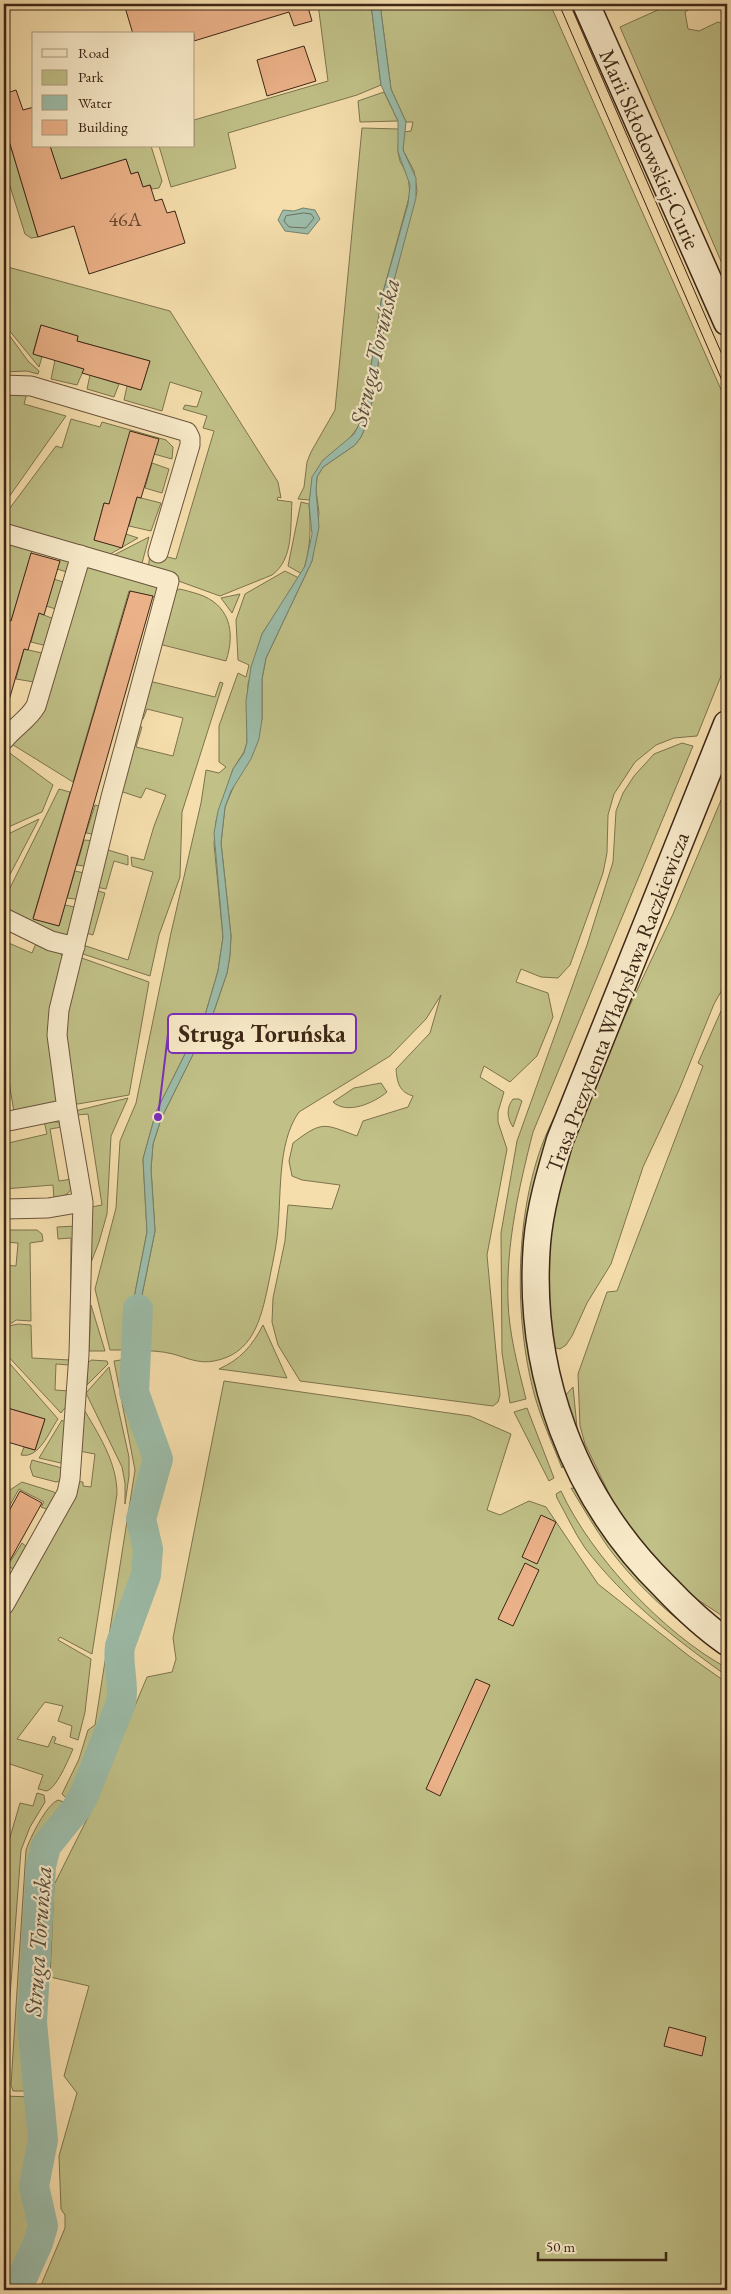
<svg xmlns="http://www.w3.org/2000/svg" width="731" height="2294" viewBox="0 0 731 2294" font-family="'EB Garamond',serif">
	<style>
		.green { fill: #c0c087; stroke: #7e734e }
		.water { fill: #9cbca9; stroke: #76806e }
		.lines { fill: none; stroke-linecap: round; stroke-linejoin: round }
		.shore { stroke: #6c7160; stroke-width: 1 }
		.river { stroke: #9cbca9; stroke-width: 30 }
		.building { fill: #ebb188; stroke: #3d2616 }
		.street-casing { stroke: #6b543c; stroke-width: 21 }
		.secondary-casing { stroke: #3d2616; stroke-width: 29 }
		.street { stroke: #f8eac9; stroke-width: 19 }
		.secondary { stroke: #f8eac9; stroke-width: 26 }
		.tram { stroke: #3d2616; stroke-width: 1 }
		.labels { text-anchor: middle; stroke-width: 4.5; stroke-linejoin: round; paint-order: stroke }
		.number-label { font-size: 20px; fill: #684932 }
		.street-label { font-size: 22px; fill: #3d2616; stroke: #f8eac9 }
		.water-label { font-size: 24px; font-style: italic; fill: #554c3b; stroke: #f8eac9 }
		.leader { fill: none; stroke: #7b2cbf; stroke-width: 2 }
		.callout-dot { fill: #7b2cbf; stroke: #f8eac9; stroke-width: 2 }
		.callout { fill: #f8eac9; stroke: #7b2cbf; stroke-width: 2 }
		.callout-label { font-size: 24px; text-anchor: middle; font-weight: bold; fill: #3d2616 }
	</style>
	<rect width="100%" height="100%" fill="#f5deac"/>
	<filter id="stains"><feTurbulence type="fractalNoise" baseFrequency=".004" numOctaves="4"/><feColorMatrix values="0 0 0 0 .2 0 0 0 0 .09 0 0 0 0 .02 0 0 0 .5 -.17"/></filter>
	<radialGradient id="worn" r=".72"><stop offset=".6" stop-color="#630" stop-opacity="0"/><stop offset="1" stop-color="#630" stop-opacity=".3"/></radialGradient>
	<path class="green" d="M 318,4 L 371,4 L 381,85 L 357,95 L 228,133 L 236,168 L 171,187 L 159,146 L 194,146 L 194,120 L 328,81 Z
		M 380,4 L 550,4 L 727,403 L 727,661 L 697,736 L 674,738 L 656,745 L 635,762 L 614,794 L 608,815 L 607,853 L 603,873 L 570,965 L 558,978 L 541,977 L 521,969 L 516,982 L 548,993 L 553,1017 L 537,1056 L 510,1082 L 484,1066 L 480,1077 L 504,1092 L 498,1112 L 498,1122 L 507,1149 L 487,1255 L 500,1395 L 498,1402 L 493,1406 L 300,1381 L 278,1345 L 272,1322 L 273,1298 L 285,1241 L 288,1205 L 332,1209 L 340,1185 L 302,1180 L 292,1176 L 289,1161 L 293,1143 C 323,1120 324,1124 357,1136 L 363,1121 L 408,1107 L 413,1096 C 399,1092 397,1082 396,1069 L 430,1033 L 441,995 L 426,1019 L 390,1056 L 299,1112 C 276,1144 282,1199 277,1238 C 275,1254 271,1270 268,1286 C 261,1319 253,1354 214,1361 C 199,1364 187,1358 173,1354 C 162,1351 150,1351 139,1350 L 142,1295 L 155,1231 L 151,1169 L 153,1144 L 161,1119 L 213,1014 L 227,973 L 230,955 L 231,936 L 221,843 L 225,807 L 262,719 L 262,679 L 266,658 L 312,561 L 319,513 L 316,490 L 317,477 L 323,467 L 355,445 L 361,437 L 369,419 L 389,299 L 417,191 L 414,171 L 403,150 L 404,132 L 411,131 L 413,122 L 406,122 L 391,89 Z
		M 671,4 L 698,4 L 685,12 L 688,29 L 699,31 L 718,22 L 727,25 L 727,275 L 620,27 Z
		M 384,92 L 398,121 L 360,122 L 358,101 Z
		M 4,124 L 38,237 L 31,238 L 25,234 L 4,167 Z
		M 362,128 L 399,129 L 398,152 L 400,161 L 408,176 L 410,194 L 382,296 L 363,417 C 346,457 311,449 310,500 L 298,499 L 304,487 L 307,462 L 311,452 L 335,410 Z
		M 50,146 L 151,146 L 162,181 L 159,188 L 152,189 L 150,185 L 143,187 L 138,172 L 131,174 L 126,159 L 61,179 Z
		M 4,266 L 170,311 L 278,482 L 281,498 L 278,497 L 277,500 L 292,502 C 290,527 294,559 272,575 L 220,596 L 148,570 L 150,553 L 176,559 L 214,431 L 203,428 L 207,416 L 183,409 L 185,405 L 197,407 L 202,392 L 170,382 L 162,411 L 124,400 L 127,386 L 141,390 L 150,361 L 77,341 L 41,325 L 33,353 L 42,357 L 39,367 L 4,324 Z
		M 4,328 L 28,361 L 39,371 L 38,374 L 27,371 L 4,372 Z
		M 55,360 L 84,369 L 77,385 L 51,379 Z
		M 90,375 L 119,384 L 114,397 L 87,389 Z
		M 4,390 L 27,393 L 24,404 L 66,416 L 4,504 Z
		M 71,419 L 100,427 L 102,422 L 166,440 L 173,447 L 172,459 L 154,454 L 158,439 L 109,504 L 104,503 L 94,540 L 120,546 L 126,534 L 138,538 L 107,556 L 4,528 L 4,516 L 56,446 L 62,448 Z
		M 152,463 L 169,469 L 162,493 L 145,488 Z
		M 137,497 L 161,503 L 151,531 L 129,526 Z
		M 301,502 L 309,504 C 311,529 311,550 302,574 L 288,566 Z
		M 149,537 L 141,567 L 108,558 Z
		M 4,539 L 69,556 L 70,573 L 57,569 L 61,556 L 33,548 L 11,621 L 6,620 L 4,629 Z
		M 85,565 L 159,583 L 158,603 L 154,601 L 155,597 L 129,591 L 73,782 L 10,743 L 40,716 Z
		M 285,571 L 299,578 L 262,634 L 248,684 L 247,742 L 244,752 L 233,769 L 216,821 L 214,844 L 223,937 L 218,971 L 206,1012 L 156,1112 L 143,1159 L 147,1232 L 134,1298 L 132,1350 L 110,1350 L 95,1289 L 116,1208 L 120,1141 L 136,1103 L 171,933 L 201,803 L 206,770 L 219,773 L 226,767 L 219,762 L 219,726 L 238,673 L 246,677 L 249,665 L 238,660 L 236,620 L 245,594 Z
		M 54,579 L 66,583 L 59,610 L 46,606 Z
		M 179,589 C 185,590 191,592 198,594 C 229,604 236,631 226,661 L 159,644 L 174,593 Z
		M 240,594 L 232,613 L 221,598 Z
		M 39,613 L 54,619 L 47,646 L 31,642 Z
		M 24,649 L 42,653 L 34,682 L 16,679 Z
		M 149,681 L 215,697 L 220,682 L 223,683 L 182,812 L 180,877 L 159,935 L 150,976 L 80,953 L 83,945 L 128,960 L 153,872 L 132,866 L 131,857 L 144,860 L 154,826 L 166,795 L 146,788 L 141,798 L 120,791 L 136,725 L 142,727 L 136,747 L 173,756 L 183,718 L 147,709 L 143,719 L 138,718 Z
		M 682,743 L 693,746 L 533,1132 C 519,1187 506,1244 508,1301 C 509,1334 518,1367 526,1399 L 510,1403 L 502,1353 L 501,1233 L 517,1141 L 587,945 L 613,862 L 616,811 L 623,793 L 634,776 L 654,754 Z
		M 7,751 L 53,785 L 42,812 L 4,829 L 4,752 Z
		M 727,786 L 727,981 L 714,1004 L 679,1090 L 643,1167 L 611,1264 L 587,1303 L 572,1336 L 566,1345 L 560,1349 L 552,1347 L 548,1257 L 553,1213 L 573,1137 L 612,1043 L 673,914 Z
		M 59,789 L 70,792 L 33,918 L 59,926 L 65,905 L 79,908 L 68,934 L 59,936 L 4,909 L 4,900 Z
		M 95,805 L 105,808 L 99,835 L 86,833 Z
		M 39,819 L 4,886 L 4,836 Z
		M 84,840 L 97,841 L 90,867 L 77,865 Z
		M 108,850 L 128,856 L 128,865 L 114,861 L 106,889 L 96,887 Z
		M 75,871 L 89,874 L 82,900 L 67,898 Z
		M 95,890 L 105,893 L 93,935 L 86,933 Z
		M 4,941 L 32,953 L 37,941 L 61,953 L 63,959 L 57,1102 L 14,1112 C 3,1055 4,999 4,941 Z
		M 79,957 L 149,982 L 129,1095 L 78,1104 L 73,1103 L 63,1027 Z
		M 727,1003 L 727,1619 L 689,1594 L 652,1558 L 616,1508 L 585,1444 L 580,1426 L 578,1374 L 607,1292 L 617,1291 L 703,1066 L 698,1063 L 721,1011 Z
		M 381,1083 L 387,1092 C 374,1103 347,1115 333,1102 L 354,1088 Z
		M 128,1098 L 111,1136 L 107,1214 L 99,1242 L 88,1270 L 91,1207 L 102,1205 L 88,1114 L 77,1115 L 75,1111 Z
		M 513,1099 L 519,1099 L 522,1101 L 513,1127 C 507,1118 506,1108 513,1099 Z
		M 555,1116 L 534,1187 L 564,1463 L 562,1468 C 553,1445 542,1421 535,1397 C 512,1315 514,1192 555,1116 Z
		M 44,1121 L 58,1122 L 62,1127 L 50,1129 L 59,1181 L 72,1179 C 73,1193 66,1196 54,1199 L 53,1185 L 4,1189 L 4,1144 L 47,1134 Z
		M 77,1226 L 70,1349 L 71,1238 L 58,1239 L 57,1227 Z
		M 4,1230 L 37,1230 L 42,1234 L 43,1241 L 30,1243 L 31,1321 L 16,1320 L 12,1323 L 4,1323 L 4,1265 L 16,1266 L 18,1243 L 4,1242 Z
		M 91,1305 L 105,1351 L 89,1351 Z
		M 18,1324 L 31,1325 L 32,1358 L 70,1360 L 69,1365 L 56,1364 L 55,1390 L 69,1391 L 71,1400 L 61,1413 L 4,1352 L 4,1327 Z
		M 263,1325 L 287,1378 L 219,1369 C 241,1359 252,1346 263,1325 Z
		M 4,1357 L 58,1419 C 49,1432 39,1459 21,1455 L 24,1447 L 35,1450 L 45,1419 L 4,1407 Z
		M 127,1359 L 130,1397 L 152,1448 L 152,1468 L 141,1505 L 138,1525 L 143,1564 L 140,1583 L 117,1645 L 115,1669 L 118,1692 L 112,1713 L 94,1764 L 77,1801 L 65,1797 L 62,1794 L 79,1759 L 88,1730 L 95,1725 L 135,1470 L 114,1361 Z
		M 91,1360 L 107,1361 L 108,1364 L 87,1385 L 88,1363 Z
		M 109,1367 L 129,1457 L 129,1476 L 125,1504 L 125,1483 L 122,1467 L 86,1393 Z
		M 224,1381 L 470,1416 L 511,1434 L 487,1510 L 500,1515 L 529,1501 L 546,1507 L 598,1584 L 689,1656 L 727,1683 L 727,2290 L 39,2290 L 65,2228 L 65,2215 L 61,2209 L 59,2156 L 77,2093 L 64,2076 L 89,1986 L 50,1977 L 54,1885 L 91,1811 L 147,1677 L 172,1672 L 176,1659 L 173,1638 Z
		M 573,1387 L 578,1437 L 563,1398 Z
		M 82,1406 C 98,1434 117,1461 117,1494 L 92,1654 L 60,1637 L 58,1640 L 91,1659 L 85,1712 L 78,1740 L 70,1737 L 72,1726 L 58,1721 L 63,1706 L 45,1702 L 17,1739 L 48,1747 L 53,1736 L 56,1738 L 54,1743 L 73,1749 C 69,1758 56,1790 46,1791 C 45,1791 40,1789 38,1789 L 43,1775 L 4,1762 L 4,1614 L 74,1481 L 83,1482 L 83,1486 L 91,1487 L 95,1454 L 79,1451 Z
		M 527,1408 L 554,1478 L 549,1481 L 514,1412 Z
		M 62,1420 L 70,1426 L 65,1464 L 39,1458 Z
		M 32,1460 L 62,1468 L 60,1481 L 56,1482 L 33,1476 L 30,1467 Z
		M 22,1482 L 54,1492 L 56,1495 L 49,1510 L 41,1507 L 44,1502 L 19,1489 L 4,1516 L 4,1494 Z
		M 571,1488 L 577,1489 C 597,1532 630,1574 665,1605 C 685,1622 707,1637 727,1652 L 727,1655 C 682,1627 639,1589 608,1547 C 595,1528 583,1508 571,1488 Z
		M 561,1491 C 591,1556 664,1634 727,1668 L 727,1676 C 675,1639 624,1599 585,1548 C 574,1532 566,1514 557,1498 L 556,1494 Z
		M 22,1543 L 28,1548 L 16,1569 L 7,1567 Z
		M 37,1793 L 44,1795 L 45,1802 L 30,1827 L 21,1850 L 4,2076 L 4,1858 L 20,1803 L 33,1806 Z
		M 58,1800 L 75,1806 L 45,1844 L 37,1874 L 29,2021 L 31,2091 L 13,2091 L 11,2085 L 26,1850 C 30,1838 46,1805 58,1800 Z
		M 4,2096 L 33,2097 L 38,2117 L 38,2149 L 31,2185 L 39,2229 L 35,2243 L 25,2265 L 7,2290 L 4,2290 Z"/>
	<path class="water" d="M 371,4 L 380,4 L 391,89 L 406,122 L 403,150 L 416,178 L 416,198 L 389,299 L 369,419 L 361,437 L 355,445 L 323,467 L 317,477 L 316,490 L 319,527 L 312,561 L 266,658 L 262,679 L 262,719 L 259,739 L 251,759 L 231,791 L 225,807 L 221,843 L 231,936 L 230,955 L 227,973 L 213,1014 L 161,1119 L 153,1144 L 151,1169 L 155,1231 L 142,1295 L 139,1350 L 132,1350 L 134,1298 L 147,1232 L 143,1159 L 156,1112 L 206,1012 L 218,971 L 223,937 L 214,833 L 218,811 L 233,769 L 244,753 L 247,742 L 246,701 L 251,667 L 262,634 L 305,566 L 312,534 L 309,504 L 312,477 L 323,460 L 354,434 L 363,417 L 382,296 L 408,204 L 410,185 L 398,152 L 398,121 L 381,85 Z
		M 303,208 L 315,210 L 320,219 L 308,234 L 285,231 L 278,220 L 283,210 L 294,211 Z"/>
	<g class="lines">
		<path class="shore" d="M 304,213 L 311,214 L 314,218 L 306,228 L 289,227 L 284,221 L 286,216 Z"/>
		<path class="river" d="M 10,2290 L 24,2274 L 38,2243 L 43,2226 L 34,2186 L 43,2140 L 32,2022 L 41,1866 L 46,1846 L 76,1809 L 84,1795 L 121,1703 C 125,1684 117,1666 120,1646 L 146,1575 L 148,1549 L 141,1519 L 158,1459 L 134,1392 L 138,1309"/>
	</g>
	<path class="building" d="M 124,4 L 307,4 L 312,21 L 294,26 L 289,12 L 194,41 L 194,34 L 133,34 Z
		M 304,46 L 316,81 L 267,96 L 257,60 Z
		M 16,90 L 23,110 L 34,107 L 34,146 L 50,146 L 61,179 L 126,159 L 131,174 L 138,172 L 143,187 L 150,185 L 155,201 L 162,199 L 167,213 L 175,211 L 185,243 L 89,274 L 74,226 L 38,237 L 4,124 L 4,94 Z
		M 41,325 L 78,336 L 77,341 L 150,361 L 141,390 L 82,373 L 84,369 L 33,354 Z
		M 130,431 L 159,439 L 141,498 L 137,497 L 122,548 L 94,540 L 104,503 L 109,504 Z
		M 31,553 L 60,561 L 44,615 L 39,613 L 28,650 L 24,649 L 7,707 L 4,707 L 4,629 L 6,620 L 11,621 Z
		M 130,591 L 153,596 L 59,926 L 33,919 Z
		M 4,1407 L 45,1419 L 35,1450 L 4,1441 Z
		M 20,1491 L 42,1503 L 4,1571 L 4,1520 Z
		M 541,1515 L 556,1522 L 537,1564 L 522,1557 Z
		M 525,1563 L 539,1570 L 513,1626 L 498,1619 Z
		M 476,1679 L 490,1685 L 440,1796 L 426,1789 Z
		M 669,2027 L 706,2037 L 702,2056 L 664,2046 Z"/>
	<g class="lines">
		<defs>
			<path id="street" d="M 4,385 L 31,386 L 187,432 L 190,438 L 190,445 L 158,553
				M 4,533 L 169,581 L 111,797 L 59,1010 L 57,1035 L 67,1109
				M 4,740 C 14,727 28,720 36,706 L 81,555
				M 4,918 L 51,941 L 75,947
				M 4,1122 L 67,1109 L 83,1202 L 79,1354 L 70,1479 L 67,1493 L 4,1605
				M 4,1209 L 48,1208 L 83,1202"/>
			<path id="secondary" d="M 586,4 L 727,322
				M 727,724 L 560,1140 C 550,1174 540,1208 537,1243 C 527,1371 573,1497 665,1587 C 684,1607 704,1626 727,1642"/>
		</defs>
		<use href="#street" class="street-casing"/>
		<use href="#secondary" class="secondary-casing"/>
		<use href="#street" class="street"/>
		<use href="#secondary" class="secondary"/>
		<path class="tram" d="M 559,4 L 727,392
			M 570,4 L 727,366"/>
	</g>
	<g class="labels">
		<g class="number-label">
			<text x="125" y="226">46A</text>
		</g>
		<g class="street-label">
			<text transform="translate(650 149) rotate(66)" y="8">Marii Skłodowskiej-Curie</text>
			<text transform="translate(617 1002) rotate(-69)" y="8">Trasa Prezydenta Władysława Raczkiewicza</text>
		</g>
		<g class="water-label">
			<text transform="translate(375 352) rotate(-77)" y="8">Struga Toruńska</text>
			<text transform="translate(38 1941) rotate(-86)" y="8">Struga Toruńska</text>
		</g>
	</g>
	<path class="leader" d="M158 1117L168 1034"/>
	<circle class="callout-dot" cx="158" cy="1117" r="5"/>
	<rect class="callout" x="168" y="1014" width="188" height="39" rx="5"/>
	<g class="callout-label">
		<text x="262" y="1042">Struga Toruńska</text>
	</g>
	<rect width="731" height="2294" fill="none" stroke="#f5deac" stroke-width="20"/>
	<rect x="5" y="5" width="721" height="2284" fill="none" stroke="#3d2616" stroke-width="2.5"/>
	<rect x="10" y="10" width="711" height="2274" fill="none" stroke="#3d2616"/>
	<rect x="32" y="32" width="162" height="115" fill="#f8eac9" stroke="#ad9c81"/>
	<rect x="42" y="49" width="25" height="8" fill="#f8eac9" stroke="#ad9c81"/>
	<text x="78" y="58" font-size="15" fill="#3d2616">Road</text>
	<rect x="42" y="70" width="25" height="15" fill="#c0c087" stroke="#ad9c81"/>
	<text x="78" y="82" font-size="15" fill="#3d2616">Park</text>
	<rect x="42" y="95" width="25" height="15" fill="#9cbca9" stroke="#ad9c81"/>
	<text x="78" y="108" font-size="15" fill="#3d2616">Water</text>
	<rect x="42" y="120" width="25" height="15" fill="#ebb188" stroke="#ad9c81"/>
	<text x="78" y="132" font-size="15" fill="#3d2616">Building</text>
	<path d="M538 2252v8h128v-8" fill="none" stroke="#3d2616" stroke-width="2.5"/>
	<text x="546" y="2252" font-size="15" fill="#3d2616" stroke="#f8eac9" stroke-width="4" paint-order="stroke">50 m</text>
	<rect width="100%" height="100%" filter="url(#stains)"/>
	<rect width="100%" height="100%" fill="url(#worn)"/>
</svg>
